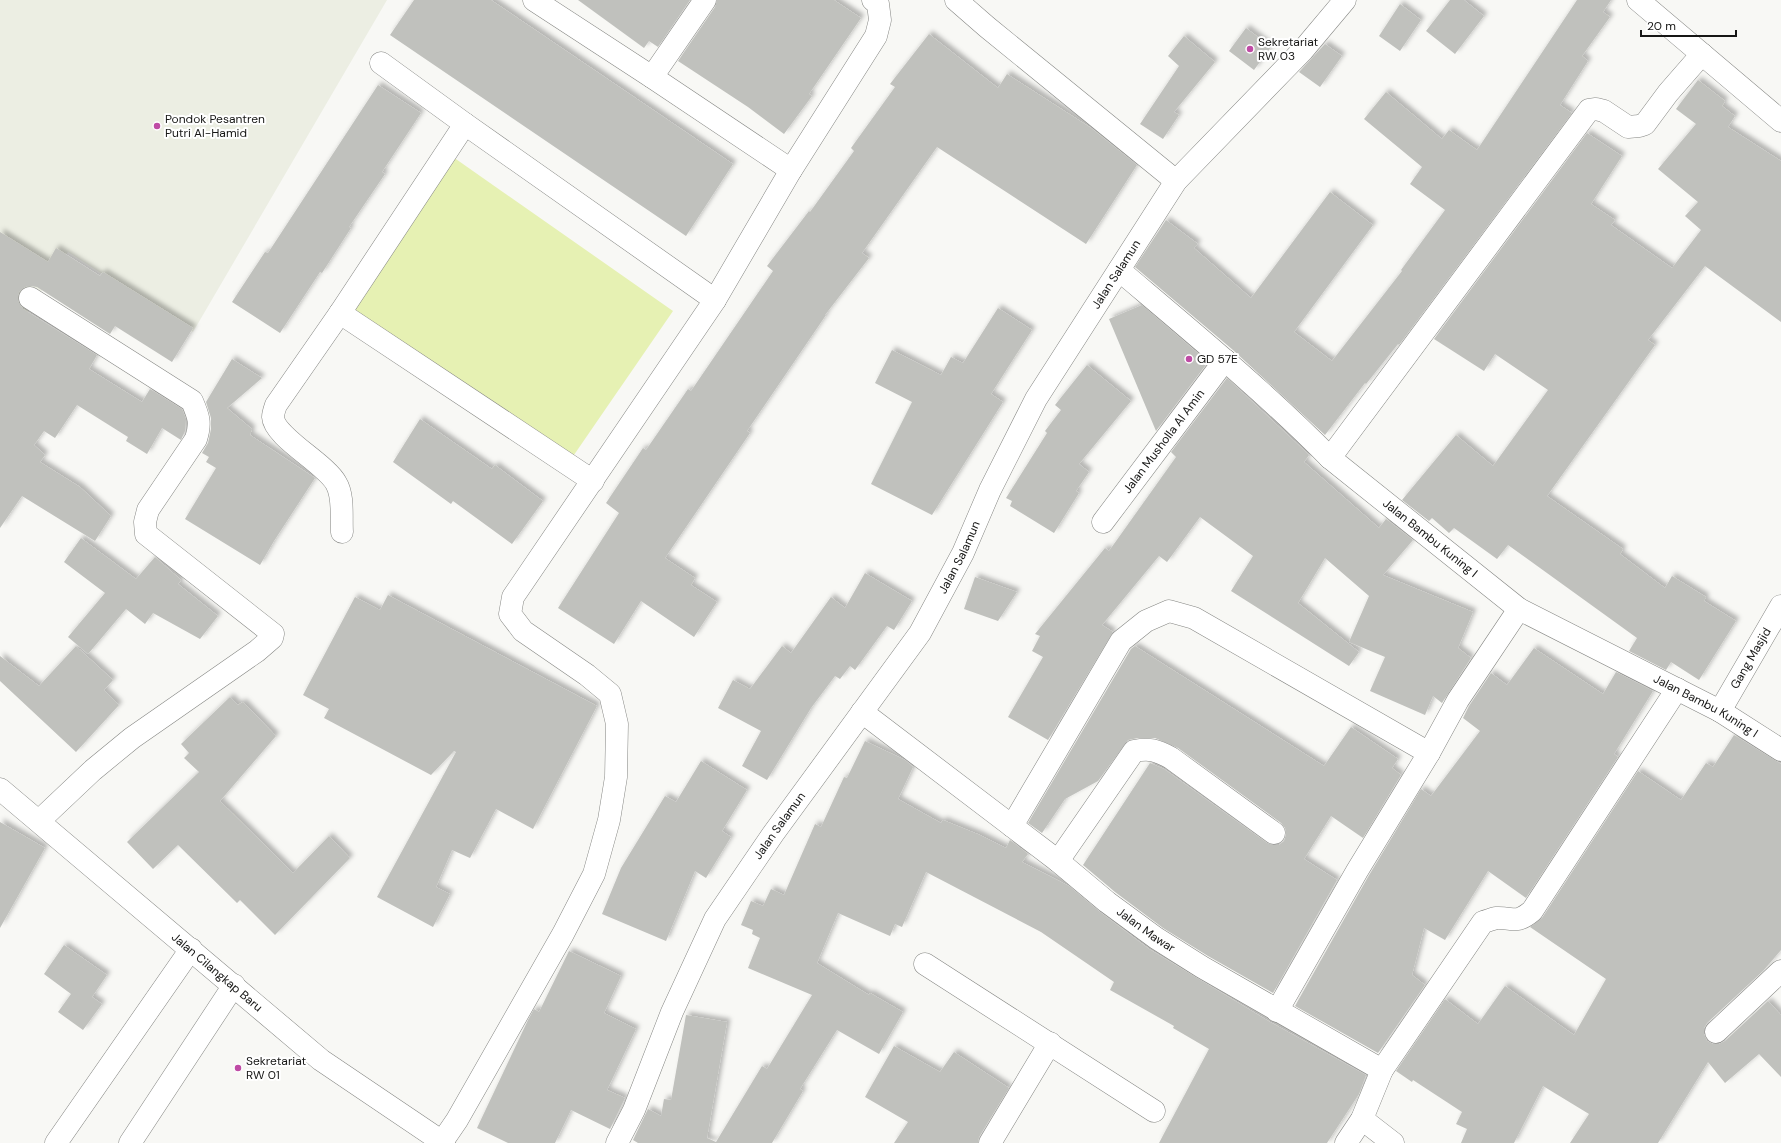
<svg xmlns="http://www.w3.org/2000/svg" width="1781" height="1143" viewBox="0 0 1781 1143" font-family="'DM Sans',sans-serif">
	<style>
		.built { fill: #eceee3 }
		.green { fill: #e6f1b3 }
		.building { fill: #c0c1bd; filter: url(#shadow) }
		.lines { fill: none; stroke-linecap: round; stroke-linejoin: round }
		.minor-casing { stroke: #858683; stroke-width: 23 }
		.minor { stroke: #fff; stroke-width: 22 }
		.poi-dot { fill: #bf4ba5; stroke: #fff; stroke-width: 1.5 }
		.labels { text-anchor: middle; stroke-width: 4; stroke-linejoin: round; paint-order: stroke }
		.poi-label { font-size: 12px; fill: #161615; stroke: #fff; text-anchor: start }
		.street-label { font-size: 12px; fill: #161615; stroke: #fff }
	</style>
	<defs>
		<filter id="shadow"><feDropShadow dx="3.5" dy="-3.5" stdDeviation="2" flood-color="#0004"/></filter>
	</defs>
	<rect width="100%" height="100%" fill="#f8f8f5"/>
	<path class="built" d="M 0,0 L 387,0 L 193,332 L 68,252 L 0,353 Z"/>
	<path class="green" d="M 453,157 L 673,311 L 565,468 L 345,314 Z"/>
	<path class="building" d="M 414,0 L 491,0 L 733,164 L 686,236 L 390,35 Z
		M 578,0 L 690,0 L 658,47 L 649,41 L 644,48 Z
		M 717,0 L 834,0 L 861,18 L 809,94 L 812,96 L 784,134 L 748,107 L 678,61 L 715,7 Z
		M 1450,0 L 1464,0 L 1484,16 L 1455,54 L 1426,31 Z
		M 1577,0 L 1611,0 L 1603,12 L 1610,17 L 1582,56 L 1588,61 L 1560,105 L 1572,113 L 1399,345 L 1398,344 L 1366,384 L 1365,383 L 1325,435 L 1233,350 L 1135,267 L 1166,220 L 1198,244 L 1194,248 L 1251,298 L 1330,192 L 1373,225 L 1294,332 L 1332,361 L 1402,271 L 1401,270 L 1445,210 L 1410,184 L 1422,167 L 1364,119 L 1386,92 L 1442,139 L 1449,130 L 1477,150 Z
		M 1400,4 L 1421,20 L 1400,51 L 1379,36 Z
		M 1246,28 L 1271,47 L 1254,70 L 1229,51 Z
		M 929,34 L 998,88 L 1007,74 L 1091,128 L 1137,165 L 1086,244 L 937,147 L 862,253 L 869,258 L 825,315 L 826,315 L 747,431 L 750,433 L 665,558 L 695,578 L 691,585 L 717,602 L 694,637 L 641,601 L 614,644 L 558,608 L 619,513 L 606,503 L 643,448 L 646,450 L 688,389 L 691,391 L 773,271 L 767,266 L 809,211 L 810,212 L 854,151 L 851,148 L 895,87 L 890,84 Z
		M 1184,36 L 1215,62 L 1174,112 L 1179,115 L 1163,139 L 1140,124 L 1179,66 L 1168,56 Z
		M 1325,44 L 1342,56 L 1320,87 L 1299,72 Z
		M 1698,80 L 1725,101 L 1722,106 L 1735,116 L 1728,127 L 1781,161 L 1781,322 L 1705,266 L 1648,340 L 1655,345 L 1547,496 L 1623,549 L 1620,554 L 1665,588 L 1672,576 L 1706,597 L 1704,601 L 1736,621 L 1699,680 L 1671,662 L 1666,670 L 1629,651 L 1637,638 L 1508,545 L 1497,559 L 1454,528 L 1449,533 L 1432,518 L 1429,521 L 1402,500 L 1456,435 L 1493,466 L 1548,390 L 1495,354 L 1484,371 L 1434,339 L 1587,133 L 1622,156 L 1591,204 L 1615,220 L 1611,225 L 1672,268 L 1701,230 L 1685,216 L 1698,202 L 1658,169 L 1696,124 L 1676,109 Z
		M 378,85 L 421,113 L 382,172 L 385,174 L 349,227 L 351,228 L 322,273 L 320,272 L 280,333 L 232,302 L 265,252 L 268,253 Z
		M 0,232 L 48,262 L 56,248 L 100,276 L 103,272 L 193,328 L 172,362 L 115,326 L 110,334 L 37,287 L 31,286 L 25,287 L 19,292 L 18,297 L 19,303 L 23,309 L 97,355 L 89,369 L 142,402 L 150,389 L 182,409 L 186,419 L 185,431 L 181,440 L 162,428 L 147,454 L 126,441 L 128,437 L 77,405 L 55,438 L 44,431 L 34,445 L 45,455 L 40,462 L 80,487 L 111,516 L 95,541 L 22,496 L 0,528 Z
		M 1142,305 L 1208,362 L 1156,431 L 1109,319 Z
		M 998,308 L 1032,330 L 991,394 L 1003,402 L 932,515 L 871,484 L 912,402 L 875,383 L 892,350 L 941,375 L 951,357 L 963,363 Z
		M 232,359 L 262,378 L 227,408 L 252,429 L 250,435 L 315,478 L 274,541 L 260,565 L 185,519 L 216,468 L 206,462 L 209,457 L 202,453 L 208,443 L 211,429 L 211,418 L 206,402 Z
		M 1087,365 L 1131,401 L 1079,464 L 1089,472 L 1076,491 L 1079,493 L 1054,533 L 1010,506 L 1012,501 L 1006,498 L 1047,433 L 1045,431 L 1061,410 L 1055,405 Z
		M 1227,378 L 1309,455 L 1304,462 L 1379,528 L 1386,519 L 1413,540 L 1383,575 L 1473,612 L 1458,648 L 1471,658 L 1442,703 L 1433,696 L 1425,715 L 1370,691 L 1385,657 L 1349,642 L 1369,596 L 1325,558 L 1298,603 L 1359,652 L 1349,666 L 1231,591 L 1253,556 L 1200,517 L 1167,562 L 1159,556 L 1102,625 L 1113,632 L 1048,740 L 1008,717 L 1043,657 L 1032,651 L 1040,636 L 1035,634 L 1105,548 L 1109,551 L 1176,457 L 1171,452 Z
		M 420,419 L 492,469 L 495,465 L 543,501 L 512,544 L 453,501 L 451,504 L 393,462 Z
		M 81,538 L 136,579 L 155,557 L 181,580 L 178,584 L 218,616 L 200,639 L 153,613 L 145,624 L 126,609 L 88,654 L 68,637 L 105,593 L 64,562 Z
		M 865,573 L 912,601 L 894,630 L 887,626 L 855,670 L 850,666 L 840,679 L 835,676 L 811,708 L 767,780 L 742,766 L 761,731 L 718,708 L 733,680 L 750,689 L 782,646 L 791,653 L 831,597 L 845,608 Z
		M 975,577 L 1017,592 L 998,621 L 964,609 Z
		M 388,595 L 597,706 L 533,829 L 496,809 L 470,858 L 452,850 L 436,887 L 450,894 L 433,927 L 377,897 L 456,752 L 454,751 L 431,775 L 324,718 L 329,709 L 303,695 L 355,597 L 380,610 Z
		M 76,646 L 113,680 L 104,690 L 119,705 L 76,752 L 0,681 L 0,656 L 39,686 Z
		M 1135,646 L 1324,766 L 1351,727 L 1398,759 L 1392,768 L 1401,775 L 1363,838 L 1331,816 L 1304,859 L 1337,880 L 1273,993 L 1208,956 L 1163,928 L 1115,892 L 1083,865 L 1150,763 L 1164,769 L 1267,843 L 1273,845 L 1279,845 L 1284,841 L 1286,834 L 1285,828 L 1281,823 L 1178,748 L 1155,738 L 1138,738 L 1128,740 L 1098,781 L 1065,799 L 1042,833 L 1028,823 L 1131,649 Z
		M 1534,648 L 1603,694 L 1616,672 L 1653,691 L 1614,754 L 1618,757 L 1526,898 L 1488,871 L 1445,940 L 1424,928 L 1412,975 L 1425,985 L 1378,1053 L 1295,1006 L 1368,877 L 1421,789 L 1431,796 L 1480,731 L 1463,718 L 1469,706 L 1491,673 L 1507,685 Z
		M 230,697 L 238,705 L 243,702 L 276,736 L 220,801 L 293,873 L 329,836 L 350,858 L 275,935 L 240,900 L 237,903 L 178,845 L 153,869 L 127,842 L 199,772 L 184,758 L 189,753 L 181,744 Z
		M 1734,735 L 1781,764 L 1781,950 L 1763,971 L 1707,1023 L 1704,1028 L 1704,1034 L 1707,1041 L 1713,1044 L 1719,1044 L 1725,1041 L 1768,1001 L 1781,1015 L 1781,1077 L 1759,1054 L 1725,1083 L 1708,1062 L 1658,1143 L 1570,1143 L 1589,1114 L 1543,1086 L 1514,1143 L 1461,1143 L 1467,1129 L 1456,1124 L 1462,1112 L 1413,1080 L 1412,1082 L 1396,1071 L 1445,999 L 1478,1024 L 1505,986 L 1574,1035 L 1606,979 L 1530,927 L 1542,918 L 1638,771 L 1681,800 L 1706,763 L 1713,767 Z
		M 865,741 L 905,760 L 913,767 L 898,799 L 941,823 L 943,820 L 980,835 L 1006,848 L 1010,840 L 1028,854 L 1022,862 L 1069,886 L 1100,912 L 1149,949 L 1270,1022 L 1366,1075 L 1359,1094 L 1327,1143 L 1159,1143 L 1209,1049 L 1173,1028 L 1174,1026 L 1110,990 L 1114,982 L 1041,932 L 926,872 L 902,927 L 895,924 L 890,936 L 838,913 L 817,963 L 869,995 L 870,993 L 903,1012 L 879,1054 L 837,1030 L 800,1089 L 803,1091 L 772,1143 L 638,1143 L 633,1140 L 648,1109 L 661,1116 L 664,1099 L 671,1100 L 686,1015 L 727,1022 L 707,1138 L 716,1142 L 762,1066 L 767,1069 L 812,995 L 748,968 L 760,938 L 752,934 L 753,930 L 741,925 L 751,901 L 763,906 L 771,889 L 784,895 L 815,824 L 821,827 L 844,777 L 847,778 Z
		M 701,761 L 747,790 L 722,831 L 731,837 L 706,878 L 695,871 L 666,941 L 602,914 L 621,868 L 665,796 L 676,802 Z
		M 0,822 L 45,848 L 0,928 Z
		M 64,945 L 107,975 L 92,997 L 102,1004 L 83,1030 L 58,1012 L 71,994 L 44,974 Z
		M 569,951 L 621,976 L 604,1013 L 636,1029 L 607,1090 L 625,1098 L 610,1129 L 571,1110 L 555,1143 L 508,1143 L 477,1128 L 528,1020 L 534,1009 L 539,1012 Z
		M 894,1046 L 940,1072 L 954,1052 L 1009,1088 L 979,1137 L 978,1143 L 894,1143 L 908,1122 L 865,1097 Z"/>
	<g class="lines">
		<defs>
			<g id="minor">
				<path d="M 534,0 L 652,77 L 791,170"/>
				<path d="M 956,0 L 987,27 L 1176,181"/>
				<path d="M 1638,0 L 1781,121"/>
				<path d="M 381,63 L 465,124 L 715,300"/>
				<path d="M 652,77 L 705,0"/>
				<path id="s1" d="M 1119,270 C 1191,331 1264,391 1330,458 L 1519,609 L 1720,711 L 1781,750"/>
				<path d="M 30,298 L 192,401 C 199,417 201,423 196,439 L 148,510 L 145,522 L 146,534 L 273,634 L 272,638 L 257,651 L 132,738 L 93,770 L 39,821"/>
				<path d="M 340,313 L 593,481"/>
				<path d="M 1330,458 L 1589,110 L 1596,109 L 1604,111 L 1628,127 L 1639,126 L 1645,124 L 1668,93 L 1702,54"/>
				<path id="s2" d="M 1103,522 L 1225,360"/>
				<path d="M 342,532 C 341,517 344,496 336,483 C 325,463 274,437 273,417 C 273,413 275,408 276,405 L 340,313 L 465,124"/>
				<path id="s3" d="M 1720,711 L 1781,606"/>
				<path id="s4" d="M 862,712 L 1058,861 L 1107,902 L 1156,938 L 1202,967 L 1382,1070 L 1362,1119 L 1346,1143"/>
				<path id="s5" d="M 0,789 L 321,1060 L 444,1143"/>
				<path d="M 1012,826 L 1121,641 L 1146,621 L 1169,611 L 1194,618 L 1429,753"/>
				<path d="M 1058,861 L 1134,751 C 1150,748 1156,750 1171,758 L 1274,833"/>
				<path d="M 925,964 L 1154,1111"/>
				<path d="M 1277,1011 L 1357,871 L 1429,753 L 1458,700 L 1519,609"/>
				<path d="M 1716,1032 L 1781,971"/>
				<path d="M 1382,1070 L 1483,922 C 1487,921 1492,919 1496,918 C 1514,917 1515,925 1532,911 L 1677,689"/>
				<path d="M 1362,1119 L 1393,1143"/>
				<path d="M 442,1142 L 457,1120 L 563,934 L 594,874 L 609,820 L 616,777 L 617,724 L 610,694 L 587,675 L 523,631 L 510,614 L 513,597 L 715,300 L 791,170 L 876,36 L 880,20 L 878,4 L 873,0"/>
				<path d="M 56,1143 L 191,949"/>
				<path d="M 130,1143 L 234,985"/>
				<path id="s6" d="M 617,1143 L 634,1110 L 672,1012 L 715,919 L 773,834 L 920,633 L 963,553 L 990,490 L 1036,399 L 1176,181 L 1303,50 L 1345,0"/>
				<path d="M 990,1143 L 1050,1043"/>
			</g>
		</defs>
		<use href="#minor" class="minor-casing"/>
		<use href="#minor" class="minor"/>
	</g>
	<g class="poi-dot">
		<circle cx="1250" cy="49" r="4"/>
		<circle cx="157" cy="126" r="4"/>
		<circle cx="1189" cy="359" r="4"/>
		<circle cx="238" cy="1068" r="4"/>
	</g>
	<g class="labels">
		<g class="poi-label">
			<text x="1258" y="46">Sekretariat<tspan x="1258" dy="14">RW 03</tspan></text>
			<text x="165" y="123">Pondok Pesantren<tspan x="165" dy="14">Putri Al-Hamid</tspan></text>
			<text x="1197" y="363">GD 57E</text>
			<text x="246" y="1065">Sekretariat<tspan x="246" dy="14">RW 01</tspan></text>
		</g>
		<g class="street-label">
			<text dy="4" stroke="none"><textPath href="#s6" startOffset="1006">Jalan Salamun</textPath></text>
			<text dy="4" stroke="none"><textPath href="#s2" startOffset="101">Jalan Musholla Al Amin</textPath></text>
			<text dy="4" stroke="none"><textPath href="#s1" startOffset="411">Jalan Bambu Kuning I</textPath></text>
			<text dy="4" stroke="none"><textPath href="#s6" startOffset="682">Jalan Salamun</textPath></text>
			<text dy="4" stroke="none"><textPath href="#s3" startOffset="61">Gang Masjid</textPath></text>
			<text dy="4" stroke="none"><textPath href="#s1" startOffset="735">Jalan Bambu Kuning I</textPath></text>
			<text dy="4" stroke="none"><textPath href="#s6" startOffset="358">Jalan Salamun</textPath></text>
			<text dy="4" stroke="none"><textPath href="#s4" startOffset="358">Jalan Mawar</textPath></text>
			<text dy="4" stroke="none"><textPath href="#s5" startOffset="284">Jalan Cilangkap Baru</textPath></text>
		</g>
	</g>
	<path d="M1641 30v6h95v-6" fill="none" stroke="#161615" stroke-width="2"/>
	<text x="1647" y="30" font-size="12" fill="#161615" stroke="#ffffff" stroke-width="3" paint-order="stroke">20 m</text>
</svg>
